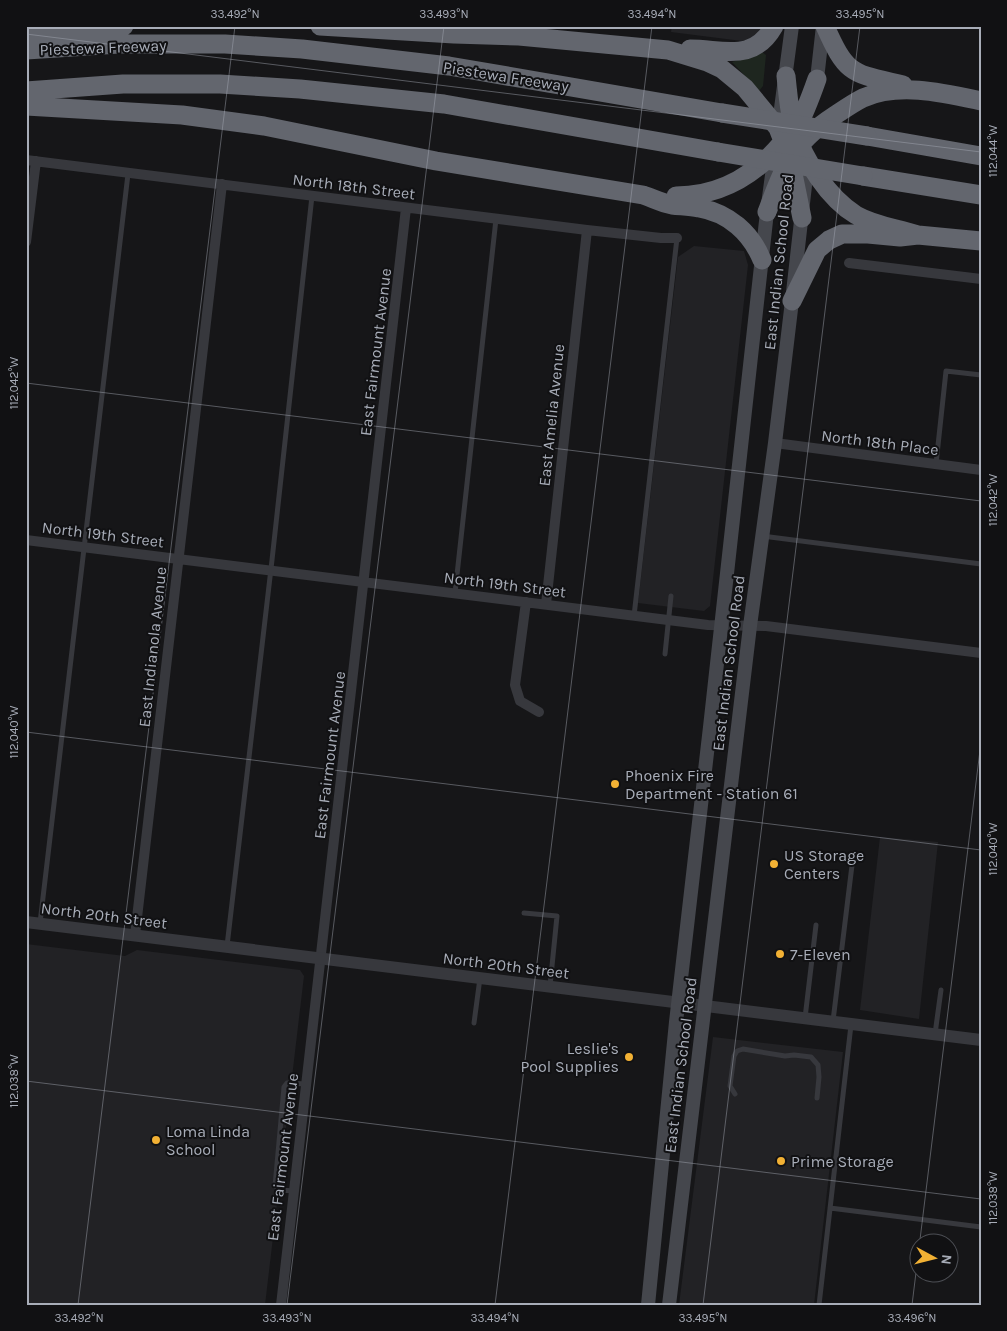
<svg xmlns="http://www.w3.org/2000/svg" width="1007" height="1331" viewBox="0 0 1007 1331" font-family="Karla,sans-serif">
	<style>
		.built { fill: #222225 }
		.green { fill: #1e261f }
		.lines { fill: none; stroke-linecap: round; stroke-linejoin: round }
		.service { stroke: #37383d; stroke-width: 5 }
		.minor { stroke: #37383d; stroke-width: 10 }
		.tertiary { stroke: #37383d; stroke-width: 12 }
		.secondary { stroke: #45474d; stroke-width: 14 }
		.motorway { stroke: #63666e; stroke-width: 19 }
		.motorway-bridge { stroke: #63666e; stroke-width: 19 }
		.ticks { fill: none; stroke: #a8adb8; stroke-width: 1; stroke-opacity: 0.45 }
		.poi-dot { fill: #f2b134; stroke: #111113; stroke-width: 2 }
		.labels { text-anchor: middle; stroke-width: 4; stroke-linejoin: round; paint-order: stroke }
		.street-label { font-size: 16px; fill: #a8adb8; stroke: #111113 }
		.poi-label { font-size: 16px; fill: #a8adb8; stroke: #111113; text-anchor: start }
		.neatline { fill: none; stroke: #a8adb8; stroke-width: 2 }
		.ticks-label { font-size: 12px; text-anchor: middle; fill: #a8adb8 }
	</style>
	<rect width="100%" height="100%" fill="#161618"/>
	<path class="built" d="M 672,26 L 769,26 L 760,37 L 742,41 L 671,32 Z
		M 694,246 L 744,251 L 748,265 L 710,606 L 704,611 L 638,603 L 678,257 Z
		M 880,837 L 938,842 L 919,1019 L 860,1010 Z
		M 26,944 L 125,956 L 137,950 L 300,970 L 304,976 L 265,1305 L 26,1305 Z
		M 713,1037 L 843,1052 L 814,1305 L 679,1305 Z"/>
	<path class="green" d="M 762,52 L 766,55 L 763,86 L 759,91 L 732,62 Z"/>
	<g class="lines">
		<path class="service" d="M 936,464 L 946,371 L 981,375
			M 762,536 L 981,564
			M 455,593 L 496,219
			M 634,616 L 677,238
			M 665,654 L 671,596
			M 524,913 L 557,916 L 550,986
			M 40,923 L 128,174
			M 227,946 L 272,560 L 312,196
			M 805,1018 L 816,925
			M 833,1021 L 853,857
			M 474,1023 L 480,978
			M 935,1034 L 941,990
			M 735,1094 L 730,1086 L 734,1056 L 737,1051 L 743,1049 L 785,1056 L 794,1055 L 811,1057 L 818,1065 L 819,1077 L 817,1098
			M 294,1191 L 280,1190 L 275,1186 L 284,1087 L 287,1083 L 306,1084
			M 830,1208 L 981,1227
			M 819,1305 L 851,1025"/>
		<path class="minor" d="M 26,160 L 587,230 L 661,238 L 677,238
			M 26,242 L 36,161
			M 849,263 L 981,279
			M 775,443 L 981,470
			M 26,540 L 708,625 L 766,626 L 981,653
			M 526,602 L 515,685 L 520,701 L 539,712
			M 546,604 L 587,230
			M 135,935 L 222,184
			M 281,1305 L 406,208"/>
		<path class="tertiary" d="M 26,922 L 981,1040"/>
		<path class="secondary" d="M 816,88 L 823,26
			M 778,131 L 792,26
			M 648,1305 L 676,1022 L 710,727 L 767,212 L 775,153
			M 669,1305 L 750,626 L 775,443 L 792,301 L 808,159"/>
		<path class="motorway" d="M 320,26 L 454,34 L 519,36 L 668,50 L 707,62 L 722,69 L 745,88 L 778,128 L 790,159 L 802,218
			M 825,26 C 847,76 852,73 903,85
			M 26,36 L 76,29 L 124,26
			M 690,49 C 724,49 753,63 774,26
			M 26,50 L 119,44 L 225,44 L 302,49 L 449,66 L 722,113
			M 786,76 C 788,94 789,112 794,129 C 804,160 828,198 856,215 C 875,226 897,228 918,235
			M 26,91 L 123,84 L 220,84 L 300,89 L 444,104 L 718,152
			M 26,106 L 182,115 L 264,126 L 436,161 L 643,195 C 652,198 662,203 672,205 C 681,206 691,206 699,208 C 729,213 751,233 762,260
			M 867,136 L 981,156
			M 863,176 L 981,195
			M 676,196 C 720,196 755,175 782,143 C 787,138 792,134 796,129 C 805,113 811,96 817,79
			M 767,212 C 774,194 780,175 790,159 C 801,141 817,127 834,116 C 843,110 853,103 863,98 C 899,82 944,93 981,101
			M 792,301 L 817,250 L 829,240 L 842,234 L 868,234 L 900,237 L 918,235 L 981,241"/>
		<path class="motorway-bridge" d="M 722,113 L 867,136
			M 718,152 L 863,176"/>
	</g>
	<path class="ticks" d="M 26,34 L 981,152M 26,34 L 27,26M 26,383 L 981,501M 26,732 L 981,850M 26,1081 L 981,1199M 78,1305 L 235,26M 287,1305 L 444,26M 495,1305 L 652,26M 703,1305 L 860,26M 912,1305 L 981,742"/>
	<g class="poi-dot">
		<circle cx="615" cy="784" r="5"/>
		<circle cx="774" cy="864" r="5"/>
		<circle cx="780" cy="954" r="5"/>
		<circle cx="629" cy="1057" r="5"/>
		<circle cx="156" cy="1140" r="5"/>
		<circle cx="781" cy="1161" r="5"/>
	</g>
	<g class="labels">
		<g class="street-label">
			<text transform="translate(103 47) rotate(-2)" y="6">Piestewa Freeway</text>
			<text transform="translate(506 76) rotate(9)" y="6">Piestewa Freeway</text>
			<text transform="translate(354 186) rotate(7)" y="6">North 18th Street</text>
			<text transform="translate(778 262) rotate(-84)" y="6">East Indian School Road</text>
			<text transform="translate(375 352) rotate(-83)" y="6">East Fairmount Avenue</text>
			<text transform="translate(551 415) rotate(-84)" y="6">East Amelia Avenue</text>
			<text transform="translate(880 442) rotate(7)" y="6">North 18th Place</text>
			<text transform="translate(103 534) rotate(7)" y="6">North 19th Street</text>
			<text transform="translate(505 584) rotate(7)" y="6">North 19th Street</text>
			<text transform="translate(152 647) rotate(-84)" y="6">East Indianola Avenue</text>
			<text transform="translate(728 663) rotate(-83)" y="6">East Indian School Road</text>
			<text transform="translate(329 755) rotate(-83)" y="6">East Fairmount Avenue</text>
			<text transform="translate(104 915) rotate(7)" y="6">North 20th Street</text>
			<text transform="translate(506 965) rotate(7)" y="6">North 20th Street</text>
			<text transform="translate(680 1065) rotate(-83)" y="6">East Indian School Road</text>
			<text transform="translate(282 1157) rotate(-83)" y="6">East Fairmount Avenue</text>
		</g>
		<g class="poi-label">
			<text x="625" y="781">Phoenix Fire<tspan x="625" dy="18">Department - Station 61</tspan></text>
			<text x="784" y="861">US Storage<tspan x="784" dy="18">Centers</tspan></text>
			<text x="790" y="960">7-Eleven</text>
			<text x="619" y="1054" text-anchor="end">Leslie's<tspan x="619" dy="18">Pool Supplies</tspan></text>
			<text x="166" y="1137">Loma Linda<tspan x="166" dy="18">School</tspan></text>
			<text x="791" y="1167">Prime Storage</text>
		</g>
	</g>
	<rect width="1007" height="1331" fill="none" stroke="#111113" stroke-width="55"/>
	<g transform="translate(934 1258) rotate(97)"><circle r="24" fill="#111113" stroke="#4d4f55"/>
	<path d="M0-4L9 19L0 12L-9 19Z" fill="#f2b134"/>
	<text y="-8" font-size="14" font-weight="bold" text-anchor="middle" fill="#a8adb8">N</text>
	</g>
	<rect x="28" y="28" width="952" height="1276" class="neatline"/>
	<g class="ticks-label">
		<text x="235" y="18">33.492°N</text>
		<text x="444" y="18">33.493°N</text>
		<text x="652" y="18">33.494°N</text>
		<text x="860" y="18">33.495°N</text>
		<text transform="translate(993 151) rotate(-90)" y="4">112.044°W</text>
		<text transform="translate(14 383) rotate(-90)" y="4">112.042°W</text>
		<text transform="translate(993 500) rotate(-90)" y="4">112.042°W</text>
		<text transform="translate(14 732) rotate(-90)" y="4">112.040°W</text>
		<text transform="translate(993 849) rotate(-90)" y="4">112.040°W</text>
		<text transform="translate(14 1081) rotate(-90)" y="4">112.038°W</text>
		<text transform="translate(993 1198) rotate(-90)" y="4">112.038°W</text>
		<text x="79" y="1322">33.492°N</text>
		<text x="287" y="1322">33.493°N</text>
		<text x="495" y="1322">33.494°N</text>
		<text x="703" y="1322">33.495°N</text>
		<text x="912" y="1322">33.496°N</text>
	</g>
</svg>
